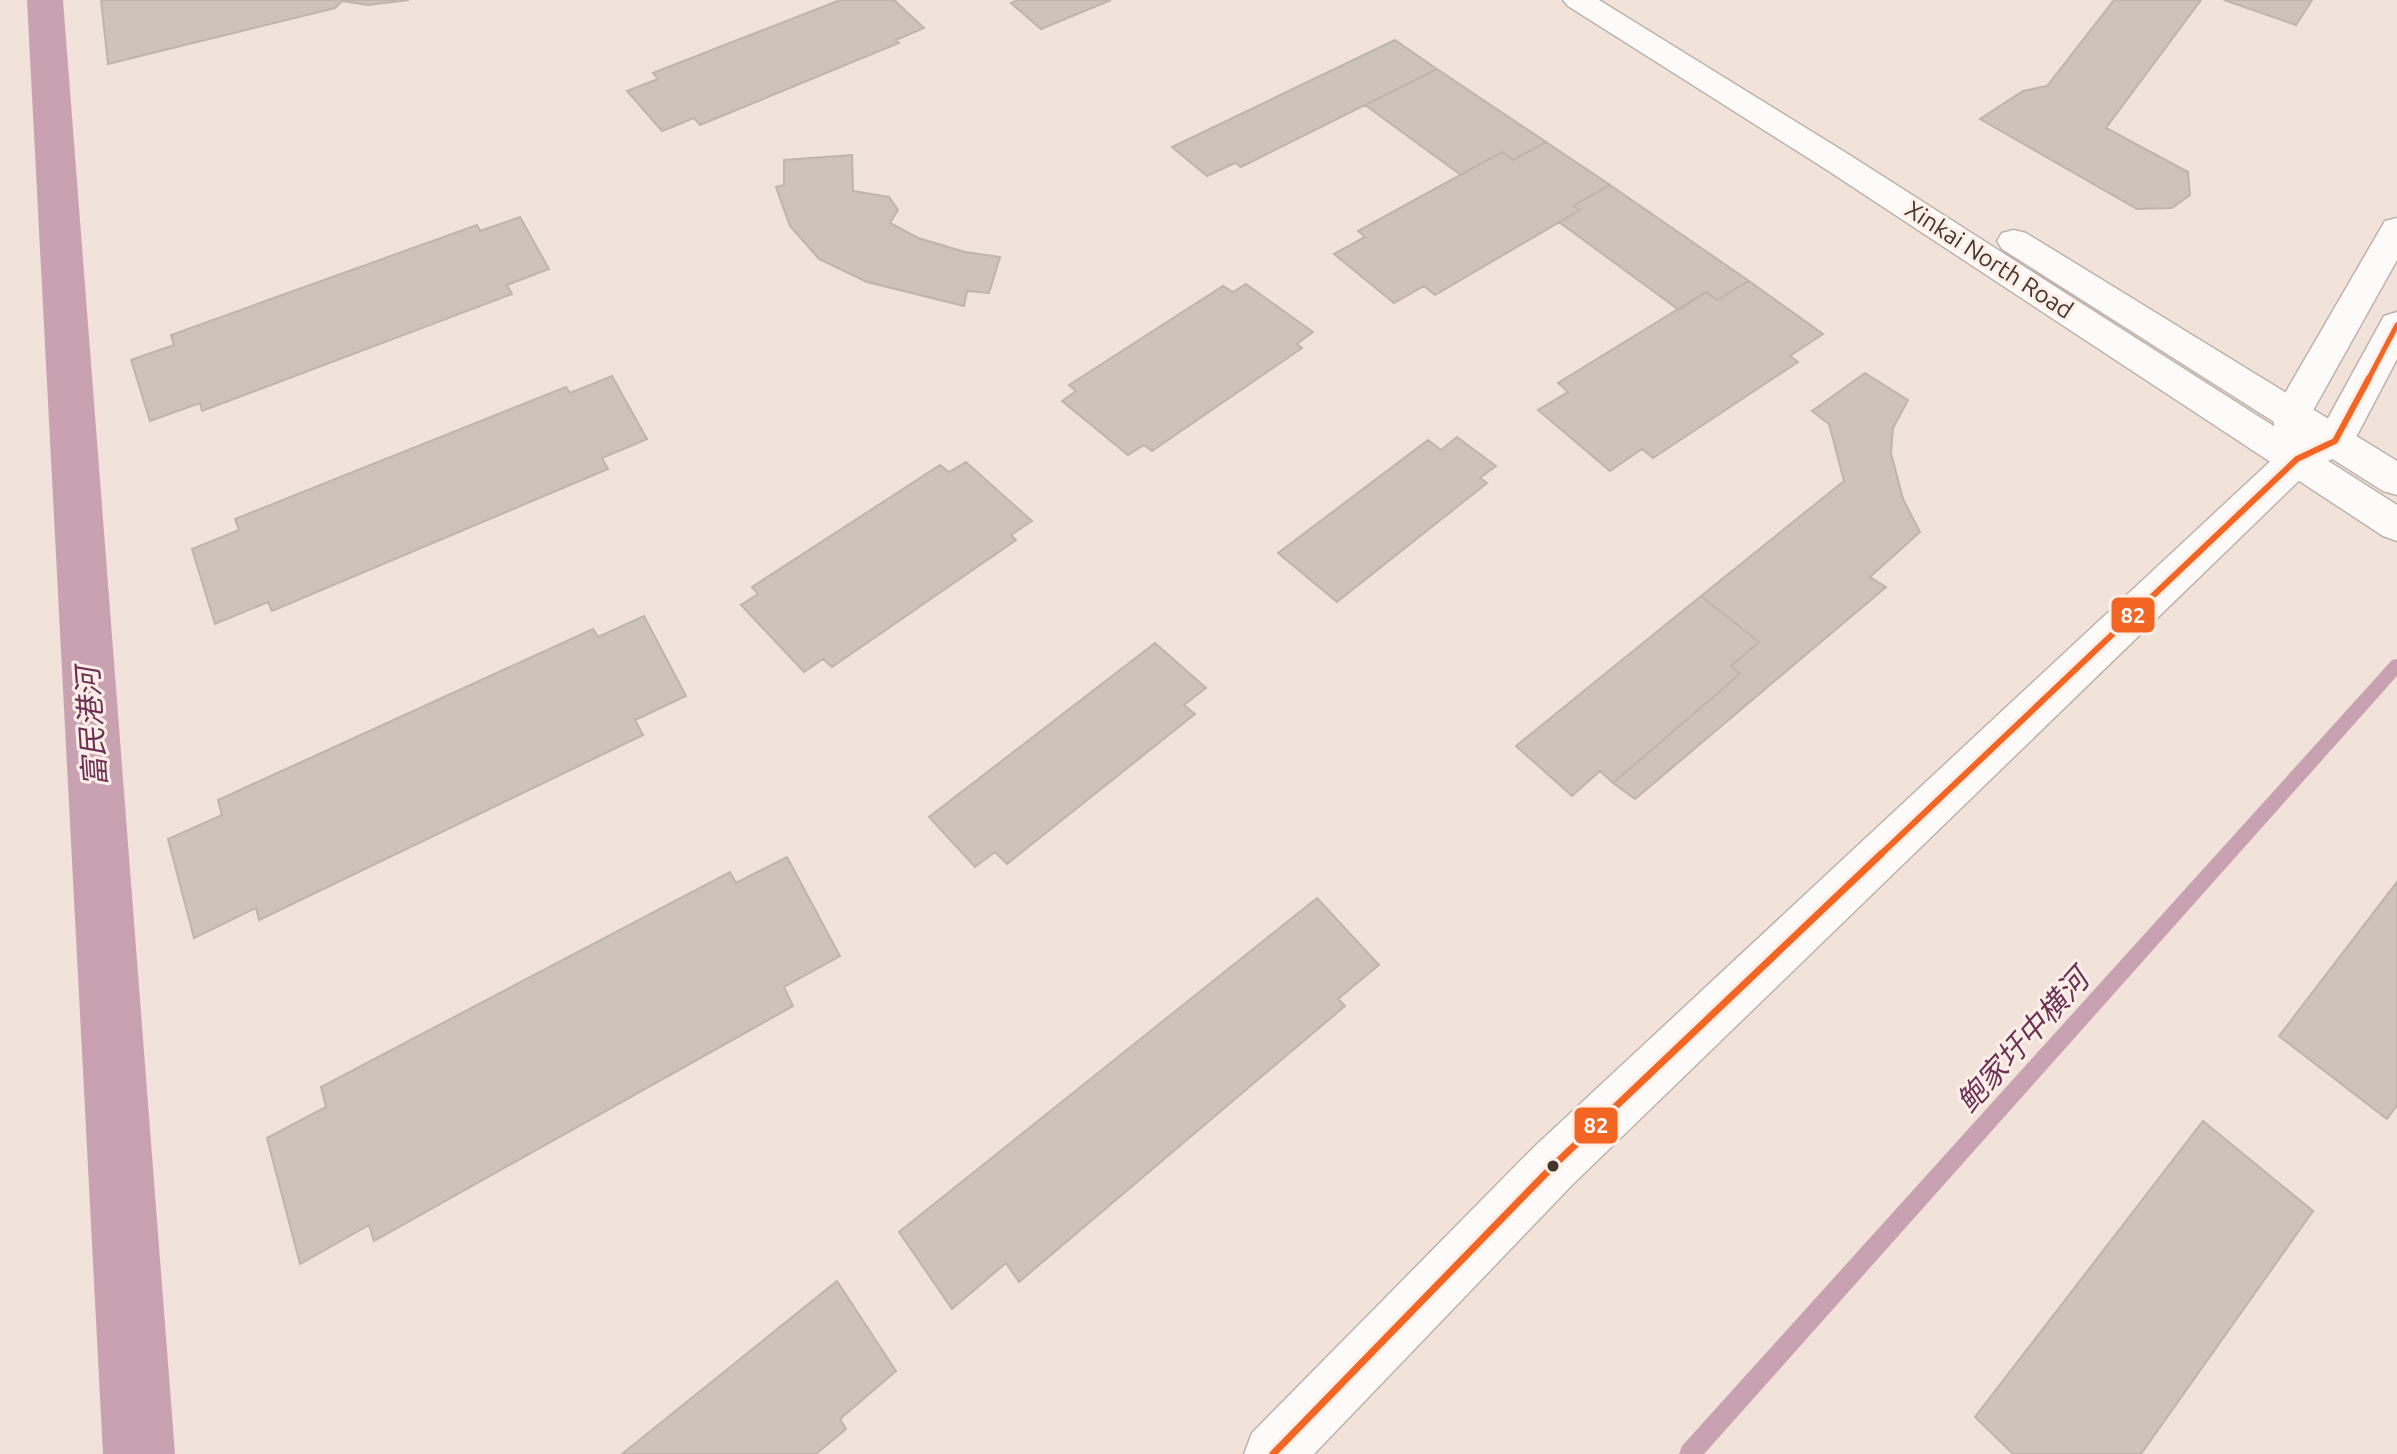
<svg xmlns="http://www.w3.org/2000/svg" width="2397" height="1454" viewBox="0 0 2397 1454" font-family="Ubuntu,'Noto Sans SC',sans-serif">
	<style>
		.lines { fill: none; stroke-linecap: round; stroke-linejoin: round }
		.stream { fill: #c8a2b1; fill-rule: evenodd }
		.canal { fill: #c8a2b1; fill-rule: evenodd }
		.building { fill: #cec3ba; stroke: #bfb5ac; stroke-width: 2 }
		.tertiary-casing { stroke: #beb2ab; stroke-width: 3 }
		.secondary-casing { stroke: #beb2ab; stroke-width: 3 }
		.tertiary { fill: #fdfbf9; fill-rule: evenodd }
		.secondary { fill: #fdfbf9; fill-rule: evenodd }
		.bus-1-far2-casing { stroke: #fdefe7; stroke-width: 10 }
		.bus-1-far1-casing { stroke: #fdefe7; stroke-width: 12 }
		.bus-1-casing { stroke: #fdefe7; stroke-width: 13 }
		.bus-1-far2 { stroke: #f26522; stroke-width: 5 }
		.bus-1-far1 { stroke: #f26522; stroke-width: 6 }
		.bus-1 { stroke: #f26522; stroke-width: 7 }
		.bus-dot { fill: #43362f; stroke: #fdefe7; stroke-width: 3 }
		.labels { text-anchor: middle; stroke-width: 6; stroke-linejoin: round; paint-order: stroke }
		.far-street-label { font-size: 24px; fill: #43362f; stroke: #fdefe7 }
		.water-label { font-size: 30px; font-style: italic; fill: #6d3155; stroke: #fdefe7 }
		.line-badge { stroke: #fdefe7; stroke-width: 3 }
		.badge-label { font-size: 22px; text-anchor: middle; font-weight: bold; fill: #fff }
	</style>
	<rect width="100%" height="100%" fill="#f1e2da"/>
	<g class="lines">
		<path class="stream" d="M 2397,659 L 2397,676 L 1704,1454 L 1679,1454 L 1682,1446 L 2392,660 Z"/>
		<path class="canal" d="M 27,0 L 63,0 L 175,1454 L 103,1454 Z"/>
	</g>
	<path class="building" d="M 101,0 L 409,0 L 368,5 L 342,1 L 335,8 L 108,64 Z
		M 840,0 L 894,0 L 924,28 L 896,40 L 899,43 L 700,125 L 694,118 L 662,131 L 627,91 L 658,79 L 653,73 Z
		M 1018,0 L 1111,0 L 1041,29 L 1011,3 Z
		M 2114,0 L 2201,0 L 2106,128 L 2188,172 L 2190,195 L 2172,208 L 2137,209 L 1980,119 L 2023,91 L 2047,86 Z
		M 2224,0 L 2312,0 L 2296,25 Z
		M 1395,40 L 1437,69 L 1241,167 L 1235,163 L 1207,176 L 1172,147 Z
		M 1437,69 L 1546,142 L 1513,160 L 1502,152 L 1461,175 L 1365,105 Z
		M 1546,142 L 1610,185 L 1573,206 L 1580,210 L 1435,295 L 1424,286 L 1394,303 L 1334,254 L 1365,237 L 1358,231 L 1502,152 L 1513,160 Z
		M 852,155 L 853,191 L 889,197 L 898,210 L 890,223 L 918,238 L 965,252 L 1000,257 L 989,293 L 967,291 L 964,306 L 867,282 L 819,259 L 790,226 L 782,204 L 776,187 L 784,185 L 784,160 Z
		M 1610,185 L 1749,281 L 1717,300 L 1706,292 L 1679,310 L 1559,222 L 1580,210 L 1573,206 Z
		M 520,217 L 549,269 L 507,285 L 512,294 L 202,411 L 200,403 L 150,421 L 131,360 L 174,345 L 171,335 L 477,225 L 480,231 Z
		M 1749,281 L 1823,334 L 1790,356 L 1798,362 L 1653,458 L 1642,449 L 1610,471 L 1538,410 L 1568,392 L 1558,383 L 1706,292 L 1717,300 Z
		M 1246,284 L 1313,332 L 1297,344 L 1302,348 L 1152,451 L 1144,445 L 1128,455 L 1062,401 L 1076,391 L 1069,385 L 1223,286 L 1233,292 Z
		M 1865,373 L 1908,400 L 1893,428 L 1891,453 L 1903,499 L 1920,532 L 1870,577 L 1886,587 L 1635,799 L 1613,783 L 1740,674 L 1731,666 L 1759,642 L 1701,596 L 1844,481 L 1829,424 L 1812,411 Z
		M 612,376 L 647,439 L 602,458 L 608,469 L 272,611 L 268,602 L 215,624 L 192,549 L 239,530 L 235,519 L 566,387 L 570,393 Z
		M 1457,437 L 1496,466 L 1480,478 L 1487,483 L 1337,602 L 1278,553 L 1428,440 L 1441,450 Z
		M 966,462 L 1032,521 L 1011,535 L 1016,540 L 832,667 L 823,659 L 804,672 L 741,605 L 758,594 L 752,587 L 940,465 L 949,472 Z
		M 1701,596 L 1759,642 L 1731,666 L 1740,674 L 1613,783 L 1600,771 L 1572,796 L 1516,746 Z
		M 644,616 L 686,696 L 635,720 L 643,735 L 259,920 L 256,908 L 194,938 L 168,839 L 222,815 L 218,800 L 593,629 L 598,637 Z
		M 1155,643 L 1206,688 L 1184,705 L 1195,714 L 1007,864 L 995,852 L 975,867 L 929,817 Z
		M 787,857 L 840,956 L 784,987 L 793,1006 L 374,1241 L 369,1225 L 300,1264 L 267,1138 L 326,1107 L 321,1087 L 730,872 L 736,883 Z
		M 2397,882 L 2397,1105 L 2387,1119 L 2279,1036 Z
		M 1317,898 L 1379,965 L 1338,999 L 1345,1006 L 1019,1282 L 1006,1263 L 952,1309 L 899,1232 Z
		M 2203,1121 L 2313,1211 L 2141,1454 L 2013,1454 L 1975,1417 Z
		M 837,1281 L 896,1371 L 840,1419 L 846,1429 L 816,1454 L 622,1454 Z"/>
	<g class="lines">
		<defs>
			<path id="tertiary" d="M 2397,218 L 2397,260 L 2311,414 L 2313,435 L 2321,431 L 2384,316 L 2397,312 L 2397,359 L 2354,441 L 2349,451 L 2311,469 L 1572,1185 L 1314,1454 L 1244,1454 L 1252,1433 L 1534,1147 L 2277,455 L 2273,414 L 2385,221 Z"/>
			<path id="secondary" d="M 1563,0 L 1599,0 L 1848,154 L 2397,505 L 2397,541 L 2383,536 L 1824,168 L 1568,6 Z
				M 2014,230 L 2026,233 L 2397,461 L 2397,495 L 2383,491 L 2002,249 L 1997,241 L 2002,233 Z"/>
		</defs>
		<use href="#tertiary" class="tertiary-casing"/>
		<use href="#secondary" class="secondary-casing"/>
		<use href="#tertiary" class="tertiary"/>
		<use href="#secondary" class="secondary"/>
		<defs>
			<path id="bus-1-far2" d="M 2368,380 L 2397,325"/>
			<path id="bus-1-far1" d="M 1879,856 L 2297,459 L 2335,441 L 2369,378"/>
			<path id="bus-1" d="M 1273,1454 L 1553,1166 L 1881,854"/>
		</defs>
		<use href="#bus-1-far2" class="bus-1-far2-casing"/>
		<use href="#bus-1-far1" class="bus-1-far1-casing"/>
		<use href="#bus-1" class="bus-1-casing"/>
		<use href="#bus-1-far2" class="bus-1-far2"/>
		<use href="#bus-1-far1" class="bus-1-far1"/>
		<use href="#bus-1" class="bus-1"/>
	</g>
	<circle class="bus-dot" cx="1553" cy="1166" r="7"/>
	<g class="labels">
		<g class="far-street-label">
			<text transform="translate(1989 260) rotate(33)" y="8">Xinkai North Road</text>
		</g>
		<g class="water-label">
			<text transform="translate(92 727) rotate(-94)" y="10">富民港河</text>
			<text transform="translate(2023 1041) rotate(-48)" y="10">鲍家圩中横河</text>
		</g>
	</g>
	<g class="line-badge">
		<rect x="2110" y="596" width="46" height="38" rx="8" fill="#f26522"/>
		<rect x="1573" y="1106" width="46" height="39" rx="8" fill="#f26522"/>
	</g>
	<g class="badge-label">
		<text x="2133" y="623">82</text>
		<text x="1596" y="1133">82</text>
	</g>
</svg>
